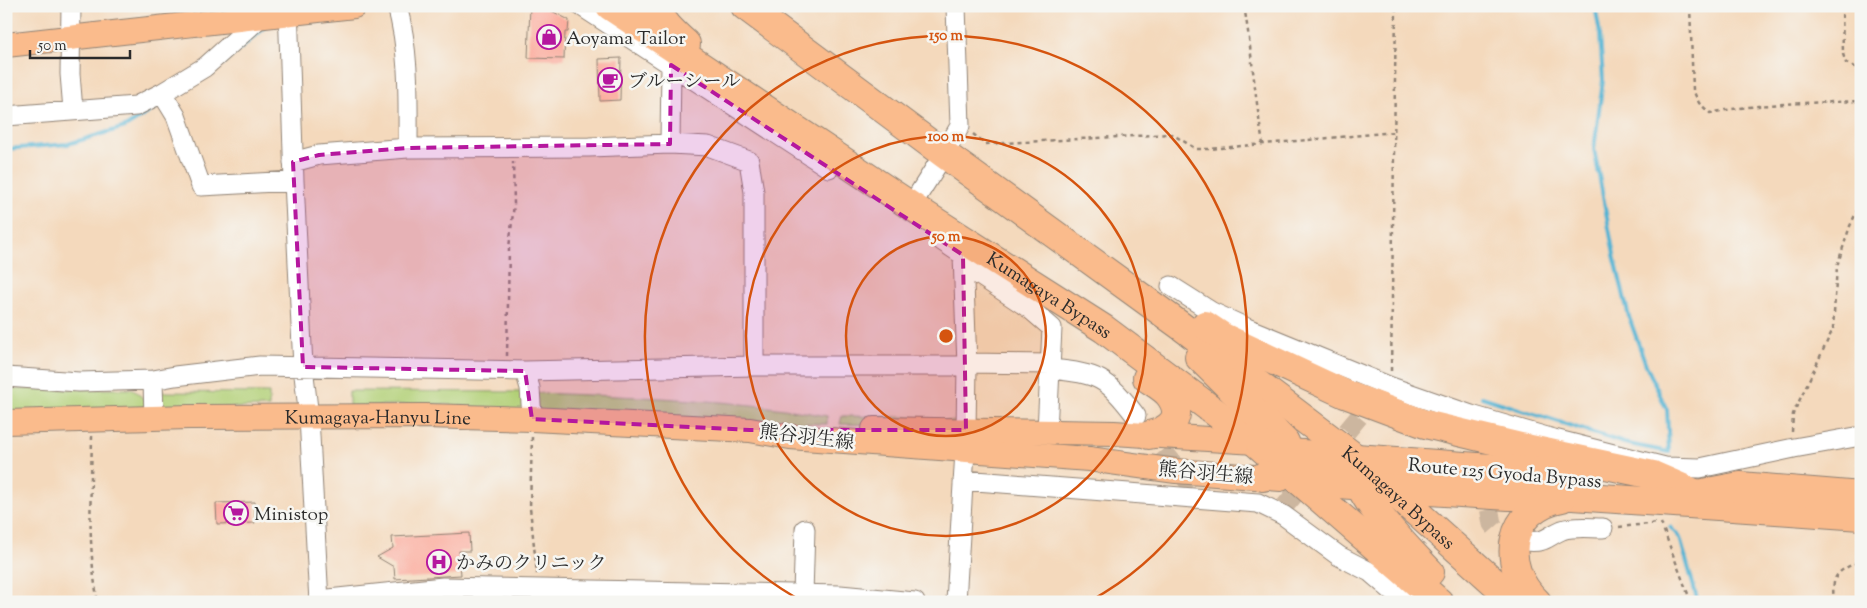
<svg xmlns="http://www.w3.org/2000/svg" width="1867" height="608" viewBox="0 0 1867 608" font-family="'Sorts Mill Goudy','Noto Serif JP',serif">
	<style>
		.green { fill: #b2d077; stroke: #6e7e51 }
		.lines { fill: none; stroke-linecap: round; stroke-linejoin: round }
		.stream { stroke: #55b4d3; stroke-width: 4 }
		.building { fill: #fca798 }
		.minor-tunnel { stroke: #ccb69f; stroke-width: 19; stroke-dasharray: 19 9; stroke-linecap: butt }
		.minor-casing { stroke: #908274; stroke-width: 21 }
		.major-casing { stroke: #908274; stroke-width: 26 }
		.highway-casing { stroke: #908274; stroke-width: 30 }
		.path { stroke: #908274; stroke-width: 2.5; stroke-dasharray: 4 4; stroke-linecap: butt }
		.minor { stroke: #fff; stroke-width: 19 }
		.major { stroke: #fabb8c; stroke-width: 24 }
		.highway { stroke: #fabb8c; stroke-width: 28 }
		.marked { fill: #b5179e; fill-opacity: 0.2; stroke: #b5179e; stroke-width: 4; stroke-dasharray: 10 6; stroke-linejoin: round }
		.ring { fill: none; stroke: #d5540f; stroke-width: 2.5 }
		.labels { text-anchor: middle; stroke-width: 5; stroke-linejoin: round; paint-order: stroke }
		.poi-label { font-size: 19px; fill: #2b2b2b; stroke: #f6f6f2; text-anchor: start }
		.street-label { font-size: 19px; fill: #2b2b2b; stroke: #f6f6f2 }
		.centre { fill: #d5540f; stroke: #f6f6f2; stroke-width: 2.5 }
		.ring-label { font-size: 15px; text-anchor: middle; font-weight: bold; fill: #d5540f; stroke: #f6f6f2; stroke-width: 5; stroke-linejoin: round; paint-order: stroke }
	</style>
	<rect width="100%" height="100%" fill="#f6f6f2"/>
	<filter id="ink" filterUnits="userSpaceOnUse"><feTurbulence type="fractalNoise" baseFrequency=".02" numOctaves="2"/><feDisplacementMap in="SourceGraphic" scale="10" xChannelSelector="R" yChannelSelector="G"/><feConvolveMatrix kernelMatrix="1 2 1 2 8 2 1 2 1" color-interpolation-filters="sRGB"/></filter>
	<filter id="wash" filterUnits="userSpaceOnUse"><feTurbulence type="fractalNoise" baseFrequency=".0096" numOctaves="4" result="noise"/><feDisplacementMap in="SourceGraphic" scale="20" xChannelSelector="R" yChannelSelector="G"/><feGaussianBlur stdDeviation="1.12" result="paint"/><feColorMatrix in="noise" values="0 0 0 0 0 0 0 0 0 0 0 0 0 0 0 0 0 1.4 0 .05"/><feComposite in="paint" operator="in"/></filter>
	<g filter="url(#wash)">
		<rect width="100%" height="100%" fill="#f4d9bc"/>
		<path class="green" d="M 6,389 L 133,389 L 147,402 L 144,410 L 6,413 Z
			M 349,391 L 526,392 L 525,412 L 439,404 L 349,406 Z
			M 162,392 L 269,393 L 269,407 L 166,409 L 159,401 Z
			M 535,393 C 632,397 731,398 827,416 L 827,424 L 751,422 L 537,412 Z
			M 842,416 L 908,417 L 961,422 L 957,426 L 840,424 Z"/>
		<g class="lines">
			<path class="stream" d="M 222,64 L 268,25
				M 6,149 L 68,144 L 125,127 L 162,104
				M 1482,397 L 1624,443 L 1669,452 L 1667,410 L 1646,365 L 1629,317 L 1614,255 L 1594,149 L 1603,80 L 1600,34 L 1595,6
				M 1670,527 L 1680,538 L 1698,602"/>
		</g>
		<g id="blocks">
			<path class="building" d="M 530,6 L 542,6 L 569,20 L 568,32 L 565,32 L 564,59 L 528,58 Z
				M 621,58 L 620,100 L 600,101 L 599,59 Z
				M 255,502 L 255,523 L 217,524 L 216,503 Z
				M 469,533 L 470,551 L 459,551 L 461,575 L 395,579 L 394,567 L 377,557 L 393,548 L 392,537 Z"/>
		</g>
	</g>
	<g filter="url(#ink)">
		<use href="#blocks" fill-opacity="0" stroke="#908274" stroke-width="1"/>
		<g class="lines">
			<path class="minor-tunnel" d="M 1475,427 L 1492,524 L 1499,532 L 1524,541
				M 1145,428 L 1194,489
				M 1329,453 L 1377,395
				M 1285,506 L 1310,476"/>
			<defs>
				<path id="minor" d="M 71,6 L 70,74 L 73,110
					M 288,6 L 294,181 L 303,367 L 309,417 L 319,602
					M 581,6 L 829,168
					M 162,93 L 176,116 L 201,186 L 294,181
					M 6,116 L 136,106 L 162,93 L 205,67 L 263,15
					M 670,144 L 671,65
					M 408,148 L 589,147 L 670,144 L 708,146 L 749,161 L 754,192 L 754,366
					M 293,162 L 319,155 L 408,148 C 408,100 410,53 397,6
					M 911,206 L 944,154 L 960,126 L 956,6
					M 942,241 L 963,255 L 967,366 L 966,430
					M 964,265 L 1030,309 L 1052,328 L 1047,431
					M 1171,286 L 1212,312 L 1247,328 L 1391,387 L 1471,415 L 1554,439 L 1665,467 L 1700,468 L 1794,448 L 1861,436
					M 966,363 L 1051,364
					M 1051,369 C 1099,374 1106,377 1136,416
					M 525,371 L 530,388 L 532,419
					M 6,377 L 79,382 L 153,380 L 175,376 L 260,366 L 525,371 L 754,366 L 967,366
					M 153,380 L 154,418
					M 963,480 L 1258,503 L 1283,515 L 1339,556 L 1370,572 L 1405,602
					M 1524,541 C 1547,543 1544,538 1562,530 C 1574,526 1589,528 1603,528
					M 803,594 L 805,529
					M 319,600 L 443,587 L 840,595 L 915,602
					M 956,602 L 965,451"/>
				<g id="major">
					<path d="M 6,45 L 354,6"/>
					<path id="s1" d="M 6,422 L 189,417 L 425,416 L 532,419 L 750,430 L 790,437 L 1089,459 L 1176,471 L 1281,479"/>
					<path d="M 874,429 L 1114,433 L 1255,442"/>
				</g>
				<g id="highway">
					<path id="s2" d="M 610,6 L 911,206 L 1104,329 L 1255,442 L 1439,602"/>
					<path d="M 654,6 C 662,22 673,32 686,44"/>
					<path id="s3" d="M 745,6 L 944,154 L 1181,326 L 1357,459 L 1516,602"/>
					<path d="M 1205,325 L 1223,337 L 1345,394 L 1425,424 L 1521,447 L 1653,475 L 1697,494"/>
					<path d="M 1199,357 L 1285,442 L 1289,453 L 1288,457 L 1263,477"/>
					<path d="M 1147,378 C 1154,383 1165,389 1170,396 C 1185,418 1170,430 1149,435"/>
					<path d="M 1261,445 L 1289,453 L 1531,471 L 1583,477"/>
					<path d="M 1356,473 C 1359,500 1410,551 1430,572"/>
					<path d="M 1300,481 L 1429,491 L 1509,496 L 1573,496 L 1861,516"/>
					<path d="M 1697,494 L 1740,486 L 1861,496"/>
					<path d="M 1537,602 C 1499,566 1507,508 1562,498"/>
				</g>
			</defs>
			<use href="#minor" class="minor-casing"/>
			<use href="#major" class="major-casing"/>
			<use href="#highway" class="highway-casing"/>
			<path class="path" d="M 1244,6 C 1252,52 1255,98 1263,144
				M 1690,6 L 1693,90 L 1699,103 L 1710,113 C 1759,103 1811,103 1861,101
				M 1842,6 L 1843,54 L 1846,63 L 1855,67 L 1861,68
				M 973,134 L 986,144 L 1172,134 L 1196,149 L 1209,149 L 1395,132
				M 507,356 L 509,248 L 514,204 L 513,162
				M 1391,371 L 1396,6
				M 1792,432 L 1793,414 L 1833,329 L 1837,266 L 1850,226 L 1861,202
				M 92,436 C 91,492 87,547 98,602
				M 532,437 L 530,508 L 537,574
				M 1661,523 L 1691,602
				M 1619,527 L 1658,523
				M 1834,602 C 1831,574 1837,571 1861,561"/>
			<use href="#minor" class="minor"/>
			<use href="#major" class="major"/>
			<use href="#highway" class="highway"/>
		</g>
	</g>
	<path class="marked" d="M 671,65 L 963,255 L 966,430 L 750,430 L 532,419 L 525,371 L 303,367 L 293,162 L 319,155 L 408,148 L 670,144 Z"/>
	<circle cx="946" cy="336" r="100" fill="#d5540f" fill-opacity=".12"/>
	<g class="ring">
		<circle cx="946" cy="336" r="100"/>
		<circle cx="946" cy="336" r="200"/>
		<path d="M802 601A301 301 0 1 1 1090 601"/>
	</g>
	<defs>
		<symbol id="shop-ring" viewBox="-11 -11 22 22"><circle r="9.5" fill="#f6f6f2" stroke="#b5179e" stroke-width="1.5"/><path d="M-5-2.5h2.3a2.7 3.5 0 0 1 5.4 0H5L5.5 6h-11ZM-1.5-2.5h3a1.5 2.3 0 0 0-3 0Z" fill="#b5179e"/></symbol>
		<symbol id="cafe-ring" viewBox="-11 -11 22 22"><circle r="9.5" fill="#f6f6f2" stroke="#b5179e" stroke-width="1.5"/><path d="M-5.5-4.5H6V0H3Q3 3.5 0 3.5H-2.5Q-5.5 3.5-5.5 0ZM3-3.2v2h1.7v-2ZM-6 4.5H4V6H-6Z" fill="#b5179e"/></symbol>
		<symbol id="supermarket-ring" viewBox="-11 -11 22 22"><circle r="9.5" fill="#f6f6f2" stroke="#b5179e" stroke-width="1.5"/><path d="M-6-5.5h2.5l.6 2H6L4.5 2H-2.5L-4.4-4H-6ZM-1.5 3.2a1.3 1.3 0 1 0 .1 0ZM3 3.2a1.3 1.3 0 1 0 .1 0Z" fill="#b5179e"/></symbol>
		<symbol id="hospital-ring" viewBox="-11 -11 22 22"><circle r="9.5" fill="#f6f6f2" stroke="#b5179e" stroke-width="1.5"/><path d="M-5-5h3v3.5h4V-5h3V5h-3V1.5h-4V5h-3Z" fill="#b5179e"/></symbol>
	</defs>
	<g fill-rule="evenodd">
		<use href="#shop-ring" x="535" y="23" width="28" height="28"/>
		<use href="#cafe-ring" x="596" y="66" width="28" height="28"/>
		<use href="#supermarket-ring" x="222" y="499" width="28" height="28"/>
		<use href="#hospital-ring" x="425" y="548" width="28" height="28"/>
	</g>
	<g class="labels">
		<g class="poi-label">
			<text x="566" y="44">Aoyama Tailor</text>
			<text x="628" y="87">ブルーシール</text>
			<text x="254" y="520">Ministop</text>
			<text x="456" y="569">かみのクリニック</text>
		</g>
		<g class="street-label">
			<text dy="7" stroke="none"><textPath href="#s2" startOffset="526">Kumagaya Bypass</textPath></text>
			<text dy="7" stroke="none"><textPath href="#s1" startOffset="372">Kumagaya-Hanyu Line</textPath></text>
			<text transform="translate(807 436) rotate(7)" y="7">熊谷羽生線</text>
			<text transform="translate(1206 472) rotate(5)" y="7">熊谷羽生線</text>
			<text transform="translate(1505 472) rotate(5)" y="7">Route 125 Gyoda Bypass</text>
			<text dy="7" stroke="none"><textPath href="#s3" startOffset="818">Kumagaya Bypass</textPath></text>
		</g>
	</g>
	<circle cx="946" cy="336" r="8" class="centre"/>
	<g class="ring-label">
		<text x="946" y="40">150 m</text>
		<text x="946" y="141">100 m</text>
		<text x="946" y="241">50 m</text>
	</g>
	<rect width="1867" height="608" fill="none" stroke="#f6f6f2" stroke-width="25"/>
	<path d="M30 50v8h100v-8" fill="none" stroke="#2b2b2b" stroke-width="2.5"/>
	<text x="38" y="50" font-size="15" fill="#2b2b2b" stroke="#f6f6f2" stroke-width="4" paint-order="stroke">50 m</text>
</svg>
